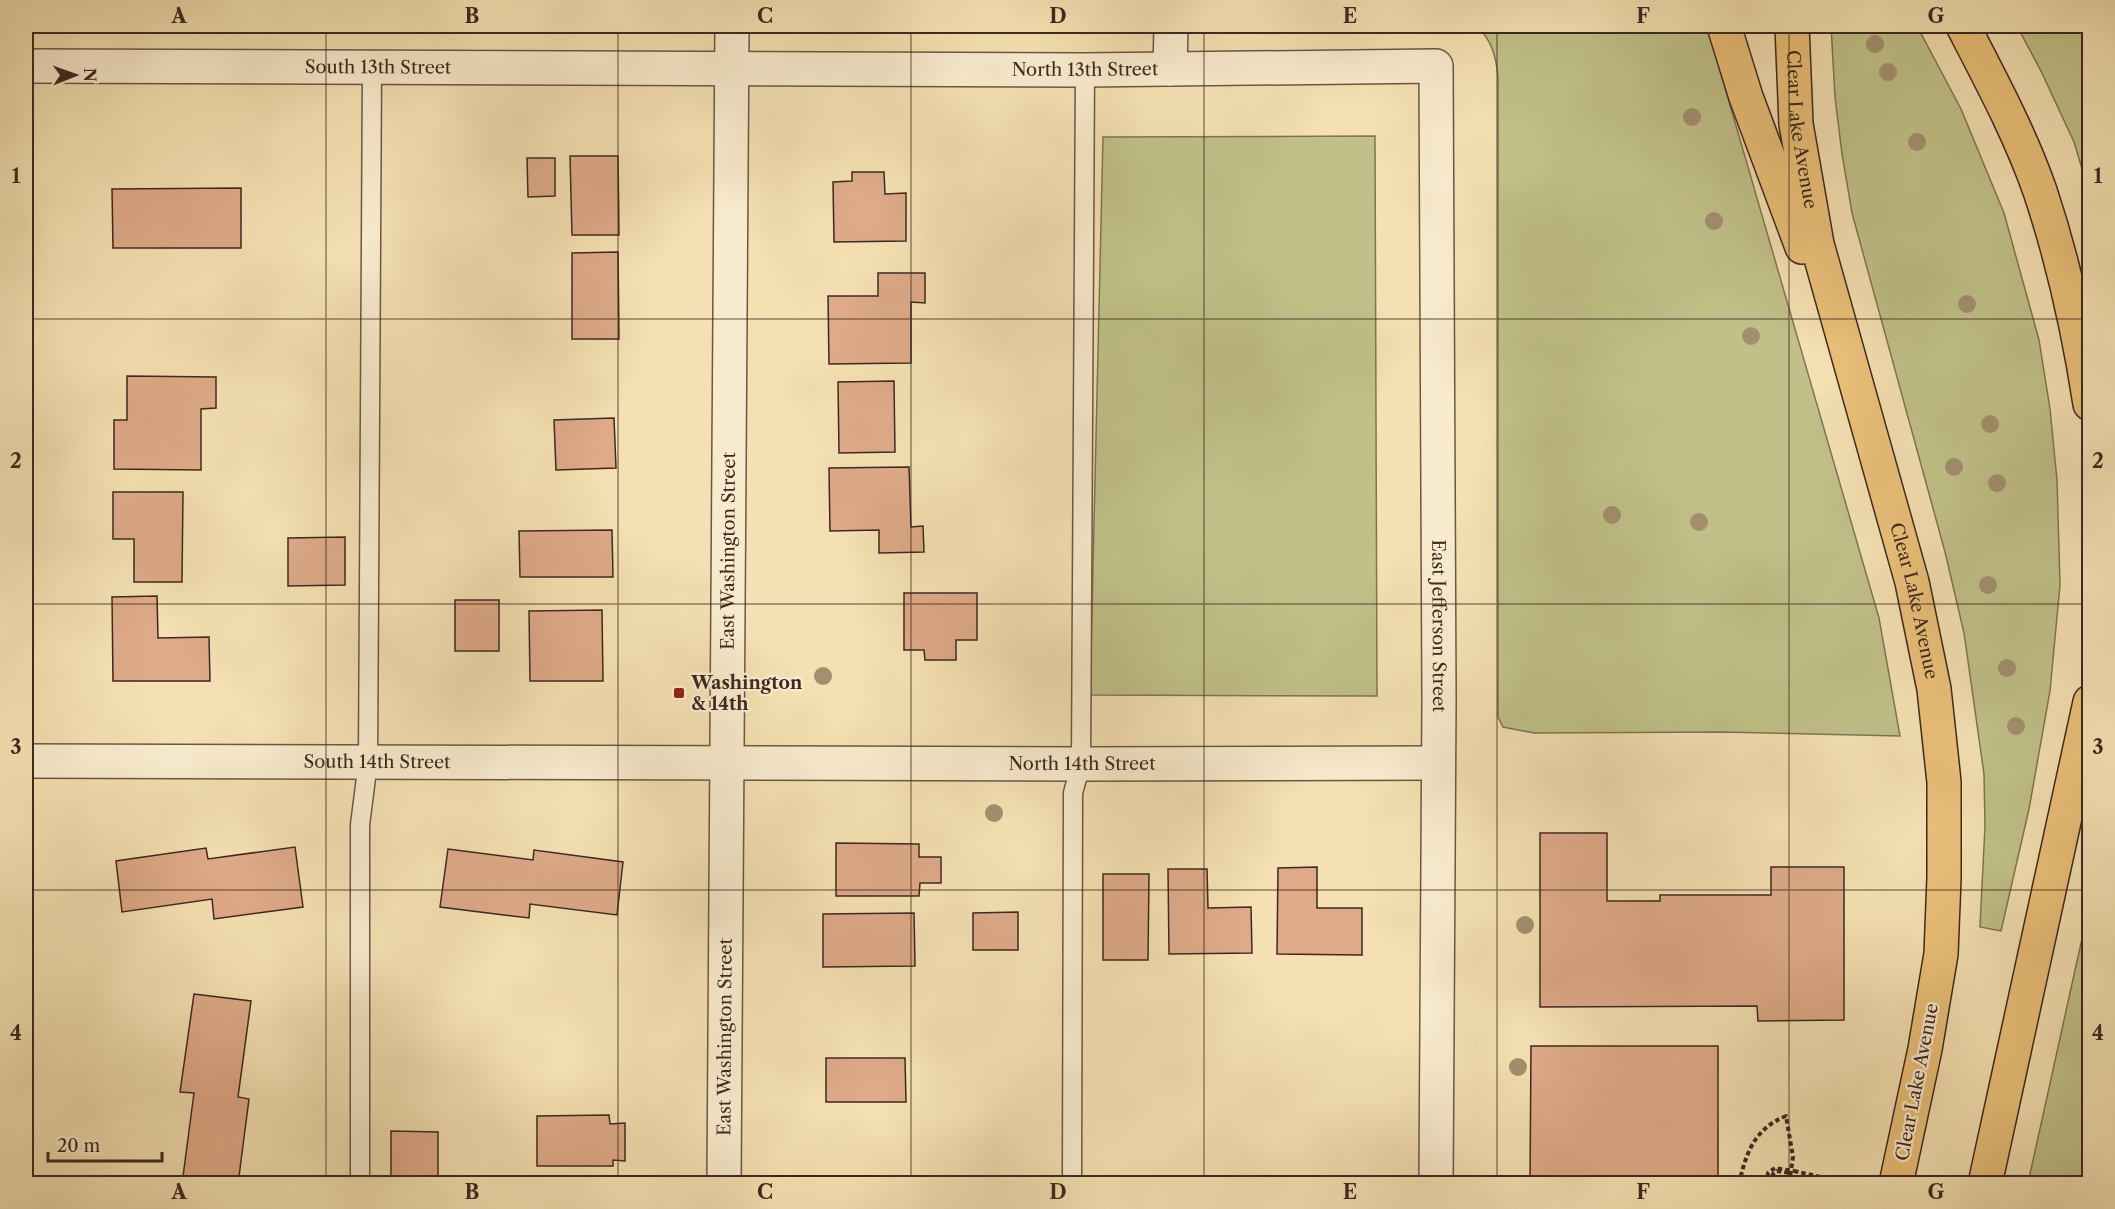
<svg xmlns="http://www.w3.org/2000/svg" width="2115" height="1209" viewBox="0 0 2115 1209" font-family="'Libre Caslon Text',serif">
	<style>
		.green { fill: #c0c188; stroke: #7f7454; stroke-width: 1.5 }
		.building { fill: #deaa88; stroke: #3e281f; stroke-width: 1.5 }
		.lines { fill: none; stroke-linecap: round; stroke-linejoin: round }
		.service-casing { stroke: #6c5644; stroke-width: 21 }
		.minor-casing { stroke: #6c5644; stroke-width: 36 }
		.primary-casing { stroke: #3e281f; stroke-width: 36 }
		.path { stroke: #3e281f; stroke-width: 4; stroke-dasharray: 4.5 3; stroke-linecap: butt }
		.service { stroke: #f8ebcd; stroke-width: 18 }
		.minor { stroke: #f8ebcd; stroke-width: 33 }
		.primary { stroke: #eac079; stroke-width: 33 }
		.path-bridge { stroke: #3e281f; stroke-width: 4; stroke-dasharray: 4.5 3; stroke-linecap: butt }
		.tree { fill: #a2906f }
		.grid { fill: none; stroke: #3e281f; stroke-width: 1.5; stroke-opacity: 0.55 }
		.poi-dot { fill: #8f2418; stroke: #f8ebcd; stroke-width: 2 }
		.labels { text-anchor: middle; stroke-width: 4.5; stroke-linejoin: round; paint-order: stroke }
		.street-label { font-size: 18px; fill: #3e281f; stroke: #f8ebcd }
		.poi-label { font-size: 18px; font-weight: bold; fill: #3e281f; stroke: #f8ebcd; text-anchor: start }
		.neatline { fill: none; stroke: #3e281f; stroke-width: 2 }
		.grid-label { font-size: 20px; text-anchor: middle; font-weight: bold; fill: #3e281f }
	</style>
	<rect width="100%" height="100%" fill="#f4e0b2"/>
	<filter id="stains"><feTurbulence type="fractalNoise" baseFrequency=".00333" numOctaves="4"/><feColorMatrix values="0 0 0 0 .2 0 0 0 0 .09 0 0 0 0 .02 0 0 0 .5 -.17"/></filter>
	<radialGradient id="worn" r=".72"><stop offset=".6" stop-color="#630" stop-opacity="0"/><stop offset="1" stop-color="#630" stop-opacity=".3"/></radialGradient>
	<path class="green" d="M 1477,26 L 1707,26 L 1879,618 L 1900,736 L 1720,732 L 1534,733 L 1503,727 L 1498,717 L 1498,77 C 1496,56 1492,41 1477,26 Z
		M 1831,26 L 1917,26 L 1961,109 L 2004,213 L 2039,340 L 2050,409 L 2057,480 L 2060,585 L 2050,691 L 2029,809 L 2001,931 L 1980,927 L 1985,826 L 1984,774 L 1964,633 L 1945,552 L 1852,213 L 1842,154 L 1835,97 Z
		M 2017,26 L 2089,26 L 2089,192 L 2074,142 L 2041,71 Z
		M 1375,136 L 1377,696 L 1090,695 L 1103,137 Z
		M 2089,907 L 2089,1183 L 2028,1183 Z"/>
	<path class="building" d="M 570,156 L 618,156 L 619,235 L 572,235 Z
		M 527,158 L 555,158 L 555,196 L 528,197 Z
		M 852,172 L 884,172 L 885,194 L 906,193 L 906,241 L 834,242 L 833,182 L 852,181 Z
		M 241,188 L 241,248 L 113,248 L 112,189 Z
		M 618,252 L 619,339 L 572,339 L 572,253 Z
		M 878,273 L 925,273 L 925,303 L 911,302 L 911,363 L 829,364 L 828,296 L 878,296 Z
		M 127,376 L 216,377 L 216,408 L 201,409 L 201,470 L 114,469 L 114,420 L 127,420 Z
		M 894,381 L 895,452 L 839,453 L 838,382 Z
		M 614,418 L 616,468 L 556,470 L 554,420 Z
		M 909,467 L 911,527 L 923,526 L 924,552 L 879,553 L 879,530 L 830,531 L 829,468 Z
		M 113,492 L 183,492 L 182,582 L 134,582 L 134,539 L 113,539 Z
		M 612,530 L 613,577 L 520,577 L 519,531 Z
		M 345,537 L 345,585 L 288,586 L 288,538 Z
		M 904,593 L 977,593 L 977,640 L 956,640 L 956,660 L 925,660 L 924,650 L 904,650 Z
		M 157,596 L 158,638 L 209,637 L 210,681 L 113,681 L 112,597 Z
		M 455,600 L 499,600 L 499,651 L 455,651 Z
		M 602,610 L 603,681 L 530,681 L 529,611 Z
		M 1540,833 L 1607,833 L 1607,901 L 1660,901 L 1660,895 L 1771,895 L 1771,867 L 1844,867 L 1844,1020 L 1758,1021 L 1757,1006 L 1540,1007 Z
		M 836,843 L 919,844 L 919,857 L 941,857 L 941,883 L 920,883 L 919,896 L 836,896 Z
		M 295,847 L 303,907 L 214,919 L 212,899 L 122,912 L 116,861 L 206,848 L 208,859 Z
		M 448,849 L 533,860 L 534,850 L 623,862 L 617,915 L 530,904 L 529,918 L 440,907 Z
		M 1317,867 L 1317,908 L 1362,908 L 1362,955 L 1277,954 L 1278,868 Z
		M 1168,869 L 1207,869 L 1208,908 L 1251,907 L 1252,953 L 1169,954 Z
		M 1103,874 L 1149,874 L 1148,960 L 1103,960 Z
		M 1018,912 L 1018,950 L 973,950 L 973,913 Z
		M 914,913 L 915,966 L 823,967 L 823,914 Z
		M 194,994 L 251,1001 L 238,1097 L 249,1099 L 238,1184 L 182,1184 L 194,1093 L 180,1092 Z
		M 1531,1046 L 1718,1046 L 1718,1183 L 1575,1184 L 1575,1181 L 1530,1181 Z
		M 826,1058 L 905,1058 L 906,1102 L 826,1102 Z
		M 609,1115 L 610,1124 L 625,1123 L 625,1161 L 613,1160 L 613,1166 L 537,1166 L 537,1116 Z
		M 391,1131 L 438,1132 L 438,1176 L 391,1176 Z"/>
	<g class="lines">
		<defs>
			<path id="service" d="M 360,1184 L 360,825 L 368,762 L 372,67
				M 1072,1184 L 1073,793 L 1081,764 L 1085,70"/>
			<g id="minor">
				<path id="s1" d="M 26,66 L 1085,70 L 1436,66 L 1439,700 L 1436,1184"/>
				<path d="M 1170,69 L 1171,26"/>
				<path id="s2" d="M 26,761 L 1081,764 L 1438,763"/>
				<path id="s3" d="M 724,1184 L 732,26"/>
			</g>
			<g id="primary">
				<path d="M 1724,26 L 1746,97 L 1802,247"/>
				<path id="s4" d="M 1792,26 L 1796,124 L 1817,244 L 1912,582 L 1934,689 L 1944,782 L 1944,878 L 1941,954 L 1925,1049 L 1896,1184"/>
				<path d="M 1963,26 C 1991,80 2020,134 2040,191 C 2063,260 2079,332 2090,404"/>
				<path d="M 1985,1184 L 2090,702"/>
			</g>
		</defs>
		<use href="#service" class="service-casing"/>
		<use href="#minor" class="minor-casing"/>
		<use href="#primary" class="primary-casing"/>
		<path class="path" d="M 1794,1171 L 1830,1179 L 1834,1184
			M 1739,1184 C 1746,1153 1754,1129 1786,1116 L 1793,1157 L 1789,1184
			M 1771,1184 L 1773,1174 L 1777,1171 L 1790,1173"/>
		<use href="#service" class="service"/>
		<use href="#minor" class="minor"/>
		<use href="#primary" class="primary"/>
		<path class="path-bridge" d="M 1767,1184 L 1768,1173 L 1775,1168 L 1794,1171"/>
	</g>
	<g class="tree">
		<circle cx="1875" cy="44" r="9"/>
		<circle cx="1888" cy="72" r="9"/>
		<circle cx="1692" cy="117" r="9"/>
		<circle cx="1917" cy="142" r="9"/>
		<circle cx="1714" cy="221" r="9"/>
		<circle cx="1967" cy="304" r="9"/>
		<circle cx="1751" cy="336" r="9"/>
		<circle cx="1990" cy="424" r="9"/>
		<circle cx="1954" cy="467" r="9"/>
		<circle cx="1997" cy="483" r="9"/>
		<circle cx="1612" cy="515" r="9"/>
		<circle cx="1699" cy="522" r="9"/>
		<circle cx="1988" cy="585" r="9"/>
		<circle cx="2007" cy="668" r="9"/>
		<circle cx="823" cy="676" r="9"/>
		<circle cx="2016" cy="726" r="9"/>
		<circle cx="994" cy="813" r="9"/>
		<circle cx="1525" cy="925" r="9"/>
		<circle cx="1518" cy="1067" r="9"/>
	</g>
	<path class="grid" d="M 326,26 L 326,1184M 618,26 L 618,1184M 911,26 L 911,1184M 1204,26 L 1204,1184M 1497,26 L 1497,1184M 1789,26 L 1789,1184M 26,319 L 2090,319M 26,604 L 2090,604M 26,890 L 2090,890"/>
	<rect class="poi-dot" x="673" y="687" width="12" height="12" rx="3"/>
	<g class="labels">
		<g class="street-label">
			<text dy="6" stroke="none"><textPath href="#s1" startOffset="352">South 13th Street</textPath></text>
			<text dy="6" stroke="none"><textPath href="#s1" startOffset="1059">North 13th Street</textPath></text>
			<text dy="6" stroke="none"><textPath href="#s4" startOffset="104">Clear Lake Avenue</textPath></text>
			<text dy="6" stroke="none"><textPath href="#s3" startOffset="633">East Washington Street</textPath></text>
			<text dy="6" stroke="none"><textPath href="#s4" startOffset="590">Clear Lake Avenue</textPath></text>
			<text dy="6" stroke="none"><textPath href="#s1" startOffset="1970">East Jefferson Street</textPath></text>
			<text dy="6" stroke="none"><textPath href="#s2" startOffset="351">South 14th Street</textPath></text>
			<text dy="6" stroke="none"><textPath href="#s2" startOffset="1056">North 14th Street</textPath></text>
			<text dy="6" stroke="none"><textPath href="#s3" startOffset="147">East Washington Street</textPath></text>
			<text transform="translate(1917 1082) rotate(-79)" y="6">Clear Lake Avenue</text>
		</g>
		<g class="poi-label">
			<text x="691" y="689">Washington<tspan x="691" dy="21">&amp; 14th</tspan></text>
		</g>
	</g>
	<rect width="2115" height="1209" fill="none" stroke="#f4e0b2" stroke-width="66"/>
	<g transform="translate(75 75) rotate(89)" stroke="#f8ebcd" stroke-width="4.5" paint-order="stroke">
	<path d="M0-4.5L10 22L0 15L-10 22Z" fill="#3e281f"/>
	<text y="-9" font-size="16" font-weight="bold" text-anchor="middle" fill="#3e281f">N</text>
	</g>
	<path d="M48 1152v9h114v-9" fill="none" stroke="#3e281f" stroke-width="3"/>
	<text x="57" y="1152" font-size="18" fill="#3e281f" stroke="#f8ebcd" stroke-width="4.5" paint-order="stroke">20 m</text>
	<rect x="33" y="33" width="2049" height="1143" class="neatline"/>
	<g class="grid-label">
		<text x="179" y="23">A</text>
		<text x="472" y="23">B</text>
		<text x="765" y="23">C</text>
		<text x="1058" y="23">D</text>
		<text x="1350" y="23">E</text>
		<text x="1643" y="23">F</text>
		<text x="1936" y="23">G</text>
		<text x="16" y="183">1</text>
		<text x="2098" y="183">1</text>
		<text x="16" y="468">2</text>
		<text x="2098" y="468">2</text>
		<text x="16" y="754">3</text>
		<text x="2098" y="754">3</text>
		<text x="16" y="1040">4</text>
		<text x="2098" y="1040">4</text>
		<text x="179" y="1199">A</text>
		<text x="472" y="1199">B</text>
		<text x="765" y="1199">C</text>
		<text x="1058" y="1199">D</text>
		<text x="1350" y="1199">E</text>
		<text x="1643" y="1199">F</text>
		<text x="1936" y="1199">G</text>
	</g>
	<rect width="100%" height="100%" filter="url(#stains)"/>
	<rect width="100%" height="100%" fill="url(#worn)"/>
</svg>
